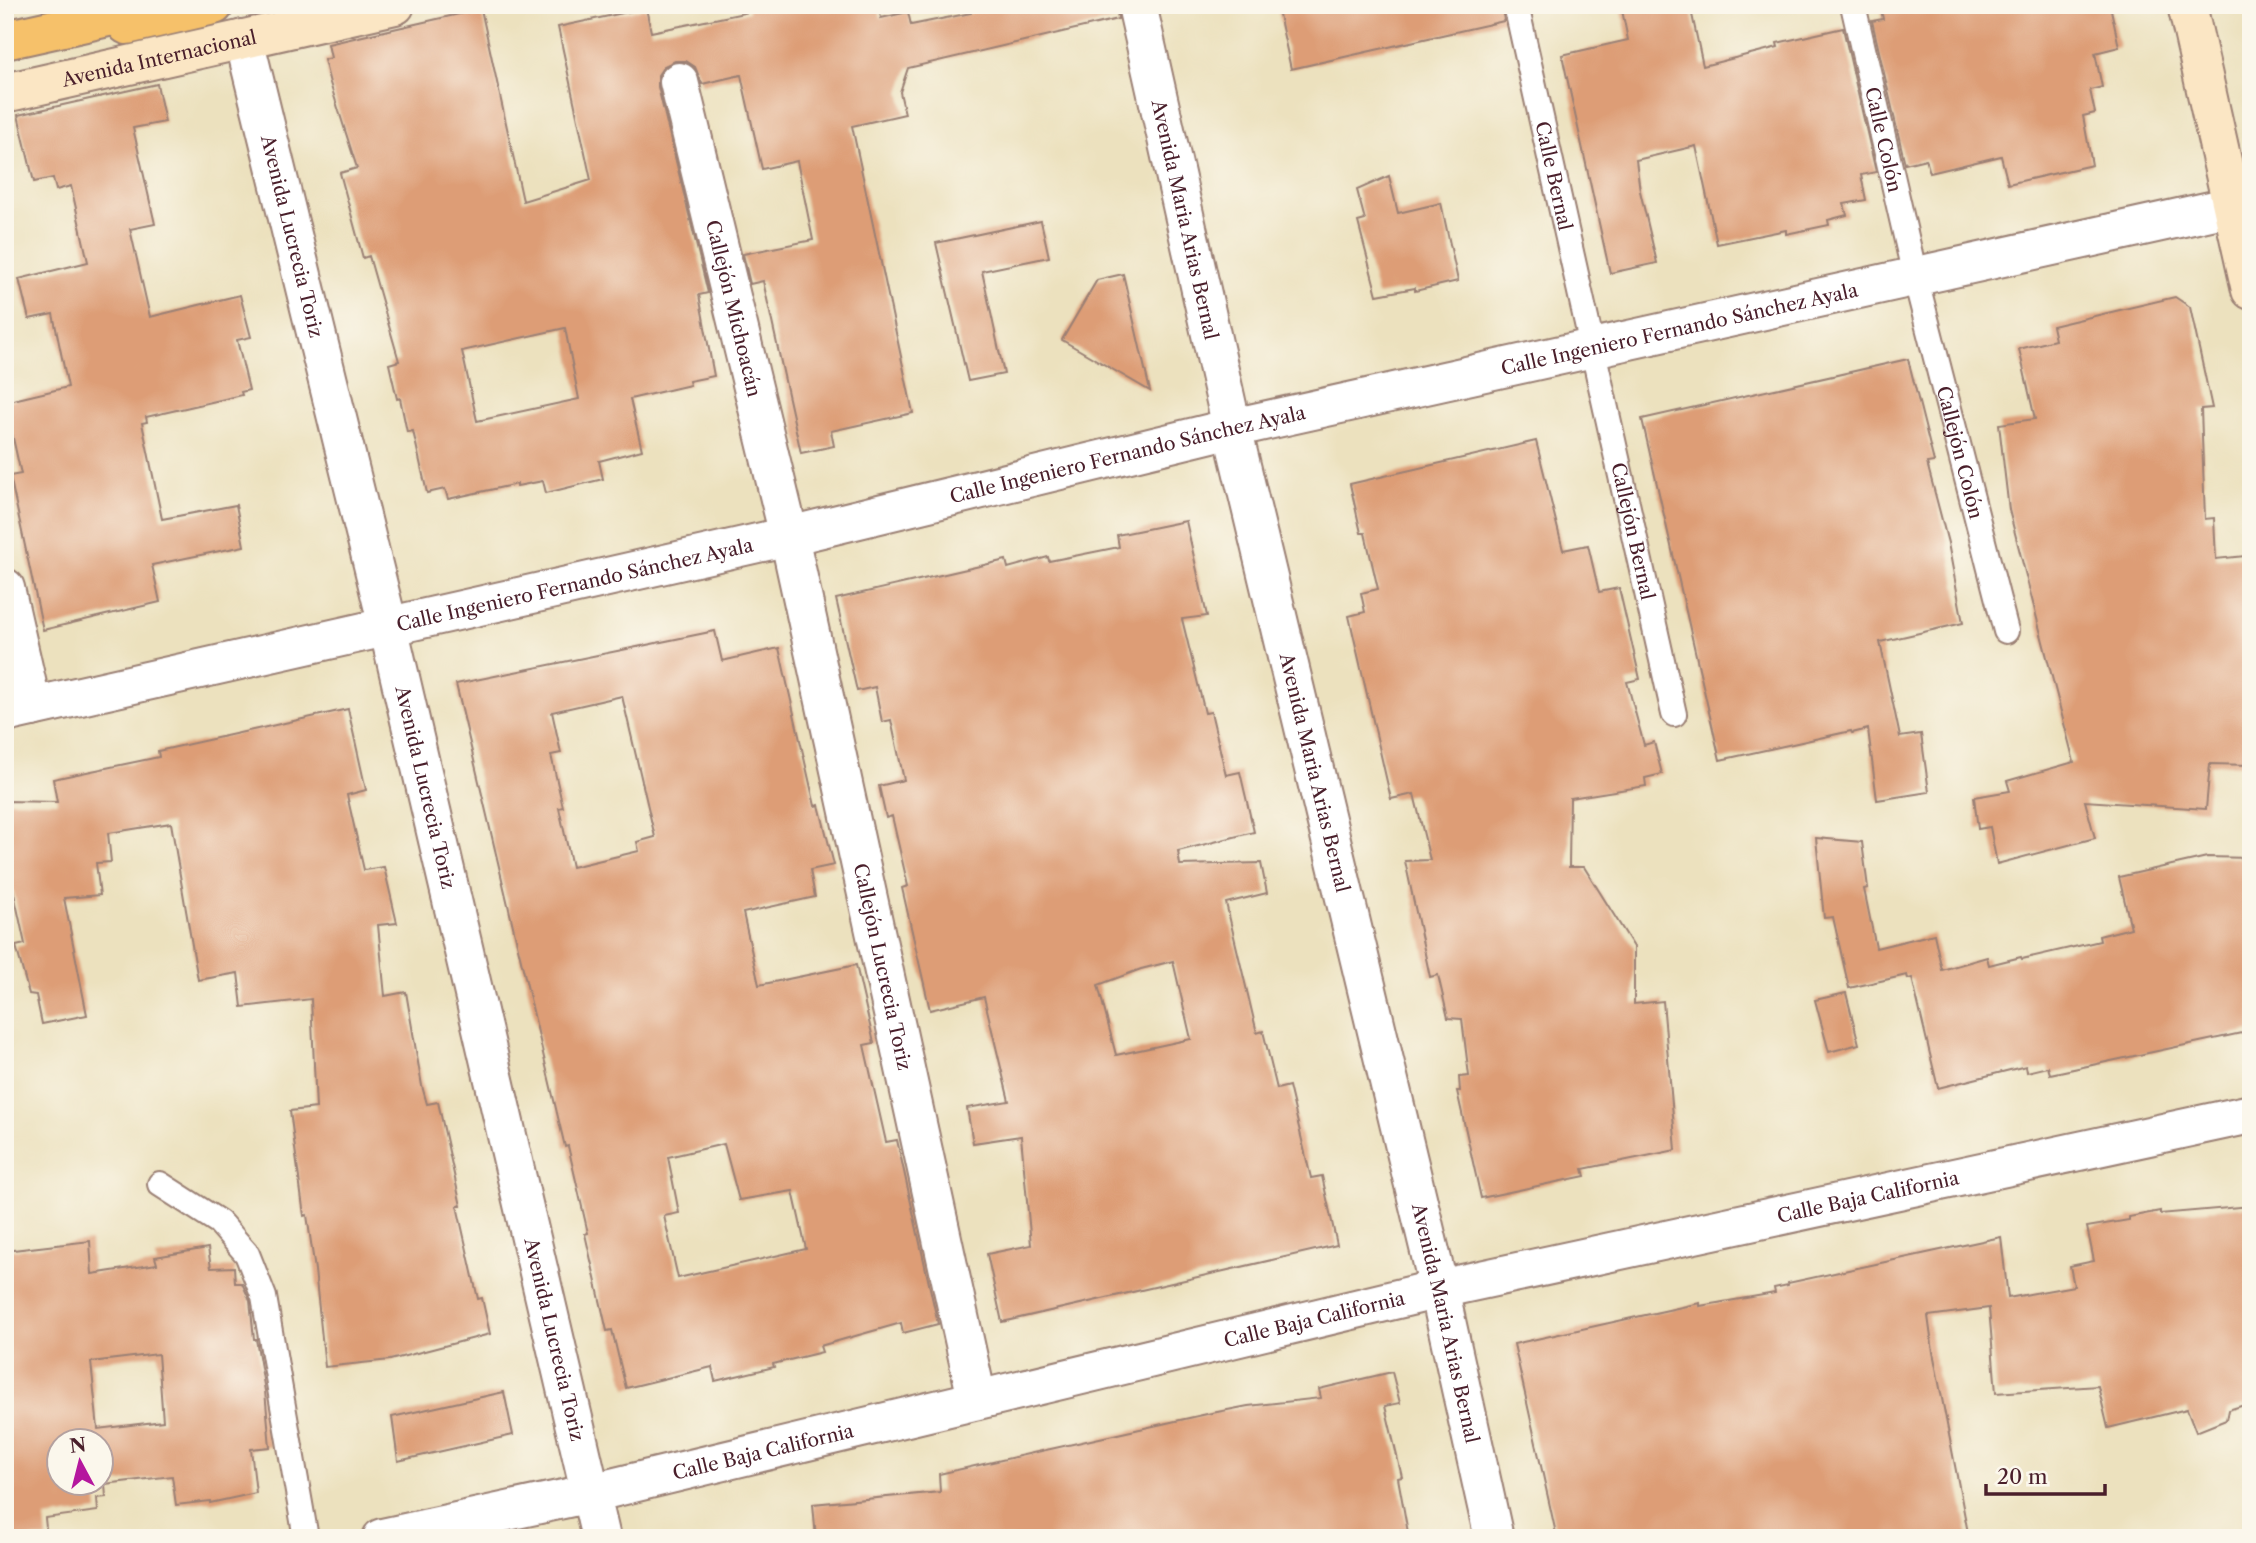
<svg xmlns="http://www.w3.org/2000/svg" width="2256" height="1543" viewBox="0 0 2256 1543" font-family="'Libre Caslon Text',serif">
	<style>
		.building { fill: #dd9d76; fill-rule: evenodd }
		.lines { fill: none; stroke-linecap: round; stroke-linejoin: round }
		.service-casing { stroke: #9b8074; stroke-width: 28 }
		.minor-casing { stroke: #9b8074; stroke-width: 42 }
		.tertiary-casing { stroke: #9b8074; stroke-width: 42 }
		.secondary-casing { stroke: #9b8074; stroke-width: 42 }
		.trunk-casing { stroke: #9b8074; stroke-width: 42 }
		.motorway-casing { stroke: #9b8074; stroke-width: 42 }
		.service { stroke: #fff; stroke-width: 24 }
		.minor { stroke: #fff; stroke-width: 38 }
		.tertiary { stroke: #fff; stroke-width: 38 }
		.secondary { stroke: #fbe6c4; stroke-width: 38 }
		.trunk { stroke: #f6c16b; stroke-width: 38 }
		.motorway { stroke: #f6c16b; stroke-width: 38 }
		.labels { text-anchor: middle; stroke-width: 7; stroke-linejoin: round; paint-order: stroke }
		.street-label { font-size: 19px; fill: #4a1f2b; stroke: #fbf7ec }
	</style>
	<rect width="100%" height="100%" fill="#fbf7ec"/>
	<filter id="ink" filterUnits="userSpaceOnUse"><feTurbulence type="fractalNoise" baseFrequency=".0143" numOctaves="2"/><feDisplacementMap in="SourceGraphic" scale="14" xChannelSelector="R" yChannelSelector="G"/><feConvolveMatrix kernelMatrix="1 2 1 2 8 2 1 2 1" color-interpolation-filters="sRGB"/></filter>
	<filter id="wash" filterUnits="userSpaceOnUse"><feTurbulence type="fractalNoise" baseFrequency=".00686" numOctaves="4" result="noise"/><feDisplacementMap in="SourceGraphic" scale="28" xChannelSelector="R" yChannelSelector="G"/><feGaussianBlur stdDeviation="1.57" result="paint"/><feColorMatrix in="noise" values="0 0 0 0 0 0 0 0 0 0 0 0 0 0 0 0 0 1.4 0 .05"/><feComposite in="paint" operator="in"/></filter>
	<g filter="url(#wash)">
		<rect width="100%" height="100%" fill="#ece1be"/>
		<g id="blocks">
			<path class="building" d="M 748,5 L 878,5 L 881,18 L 908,12 L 911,25 L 971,13 L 970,5 L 1116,5 L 1118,19 L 908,68 L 900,92 L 905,114 L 852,126 L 913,413 L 831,431 L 834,446 L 801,453 L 763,281 L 750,284 L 743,254 L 813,240 L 797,161 L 762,169 L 741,75 L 702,84 L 695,67 L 686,61 L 675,61 L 664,66 L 658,75 L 658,87 L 708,293 L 699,295 L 714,376 L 689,381 L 690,385 L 630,399 L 642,450 L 599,461 L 603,479 L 546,493 L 543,481 L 517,486 L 517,484 L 448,499 L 445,489 L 427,493 L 413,431 L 407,432 L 400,398 L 397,399 L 389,364 L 399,361 L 369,256 L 363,258 L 340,173 L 357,168 L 330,83 L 324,60 L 331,58 L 328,44 L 481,9 L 523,201 L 591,180 L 558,27 L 646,8 L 651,32 L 749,12 ZM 565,328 L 579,399 L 477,421 L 462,351 Z
				M 1277,5 L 1502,5 L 1504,21 L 1291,69 Z
				M 1621,5 L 1690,5 L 1703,66 L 1778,47 L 1777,43 L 1843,28 L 1876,172 L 1861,175 L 1866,200 L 1844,204 L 1847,215 L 1828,220 L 1829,225 L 1786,234 L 1786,230 L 1717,244 L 1696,146 L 1636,160 L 1640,191 L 1657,263 L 1610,273 L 1562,55 L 1628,40 Z
				M 1880,5 L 2110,5 L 2119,47 L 2095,53 L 2102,87 L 2090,90 L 2095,113 L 2083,116 L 2092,165 L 2008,184 L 2001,156 L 1930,173 L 1926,159 L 1905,164 L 1872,21 L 1883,19 Z
				M 157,84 L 165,122 L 133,128 L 155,224 L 130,229 L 150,317 L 240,295 L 251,337 L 237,340 L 249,390 L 241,392 L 242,395 L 146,417 L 147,422 L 142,423 L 162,519 L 236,505 L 244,546 L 152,565 L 160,602 L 43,630 L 10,476 L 21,474 L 5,402 L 68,387 L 53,314 L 29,319 L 19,279 L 88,262 L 71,186 L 56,190 L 53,178 L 34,182 L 18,115 Z
				M 1389,176 L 1398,213 L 1441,203 L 1458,281 L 1415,291 L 1415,288 L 1377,295 L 1358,222 L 1365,220 L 1357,190 Z
				M 1041,221 L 1049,257 L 982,271 L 1004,374 L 968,381 L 936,243 Z
				M 1123,274 L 1150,391 L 1062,340 L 1097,280 Z
				M 2175,297 L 2190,307 L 2212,408 L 2201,409 L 2205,519 L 2214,518 L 2216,559 L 2245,556 L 2251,582 L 2251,765 L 2210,764 L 2206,809 L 2085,801 L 2095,838 L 1997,864 L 1990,827 L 1978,829 L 1974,797 L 2010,791 L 2007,781 L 2074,762 L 2009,510 L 1999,424 L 2035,419 L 2019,349 L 2055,340 L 2052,326 Z
				M 1908,359 L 1934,462 L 1927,463 L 1948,543 L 1963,623 L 1880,642 L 1900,737 L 1921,734 L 1929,792 L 1877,800 L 1868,729 L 1852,733 L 1851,731 L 1720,760 L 1642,419 Z
				M 1536,441 L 1563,550 L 1588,545 L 1599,592 L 1619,588 L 1640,679 L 1627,682 L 1644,745 L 1654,742 L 1662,774 L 1645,778 L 1646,786 L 1570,798 L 1569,867 L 1584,867 L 1634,947 L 1634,1004 L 1663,1001 L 1676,1150 L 1583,1169 L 1585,1176 L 1481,1198 L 1457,1091 L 1460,1091 L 1459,1077 L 1469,1076 L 1462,1019 L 1448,1018 L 1438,975 L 1430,977 L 1405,861 L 1430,860 L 1414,794 L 1391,799 L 1349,616 L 1365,612 L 1361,593 L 1378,589 L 1365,533 L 1361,533 L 1350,484 Z
				M 1186,521 L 1207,616 L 1182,619 L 1205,713 L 1211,712 L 1226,775 L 1240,772 L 1254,832 L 1178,851 L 1180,865 L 1261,863 L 1267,893 L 1226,903 L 1257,1033 L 1263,1031 L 1277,1089 L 1289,1086 L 1311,1178 L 1322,1176 L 1337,1245 L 1002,1322 L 987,1254 L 1031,1245 L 1021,1136 L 973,1143 L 967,1108 L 1009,1101 L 984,997 L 930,1010 L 902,888 L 908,886 L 892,816 L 886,818 L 879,786 L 904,780 L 891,720 L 882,722 L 875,687 L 857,691 L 836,599 L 1006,560 L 1008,568 L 1048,557 L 1049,561 L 1119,547 L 1117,535 ZM 1173,961 L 1191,1039 L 1116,1055 L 1098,985 L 1141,969 Z
				M 715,631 L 722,661 L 779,648 L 815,806 L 819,805 L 834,865 L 810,870 L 815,897 L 743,913 L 759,985 L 856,965 L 874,1043 L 864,1045 L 886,1142 L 897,1140 L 938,1324 L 903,1333 L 901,1323 L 820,1346 L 822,1352 L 773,1364 L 774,1367 L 715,1381 L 712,1367 L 626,1388 L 612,1330 L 607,1331 L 585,1234 L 588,1233 L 568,1146 L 565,1147 L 456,684 ZM 622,696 L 655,837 L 637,842 L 639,851 L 572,867 L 559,808 L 563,807 L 551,755 L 561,753 L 552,712 ZM 724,1144 L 739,1200 L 793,1191 L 806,1249 L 678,1278 L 664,1216 L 679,1213 L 668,1157 Z
				M 348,709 L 366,790 L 347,795 L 364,870 L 384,867 L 397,923 L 378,925 L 385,996 L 406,992 L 422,1086 L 427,1104 L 438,1102 L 461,1206 L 457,1206 L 478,1299 L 482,1298 L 490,1334 L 390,1360 L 325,1367 L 315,1270 L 307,1215 L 304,1216 L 290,1111 L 316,1108 L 311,999 L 242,1007 L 238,973 L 198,980 L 171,823 L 108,833 L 111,862 L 96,863 L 100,895 L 64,898 L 87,1015 L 42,1024 L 36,995 L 29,994 L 16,946 L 25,944 L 13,889 L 5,889 L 5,801 L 57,802 L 53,779 L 159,757 L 158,751 Z
				M 1816,838 L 1862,842 L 1868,888 L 1864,889 L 1876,948 L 1934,934 L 1942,970 L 1987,957 L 1989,965 L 2021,957 L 2022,959 L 2100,941 L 2099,936 L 2131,928 L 2119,877 L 2207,857 L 2251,858 L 2251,1031 L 2050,1074 L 2048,1067 L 2027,1072 L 2026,1066 L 1938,1088 L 1912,978 L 1908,979 L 1907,975 L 1849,988 L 1833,917 L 1824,918 Z
				M 1846,993 L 1859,1044 L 1829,1052 L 1815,1000 Z
				M 2251,1206 L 2251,1403 L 2228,1410 L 2226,1420 L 2196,1432 L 2187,1409 L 2108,1428 L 2098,1386 L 1996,1393 L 1989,1308 L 1928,1316 L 1933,1352 L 1969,1538 L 1557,1538 L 1514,1344 L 1700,1303 L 1700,1306 L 1775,1293 L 1774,1288 L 1788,1285 L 1788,1283 L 2001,1237 L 2008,1298 L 2074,1286 L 2070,1266 L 2094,1261 L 2087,1227 L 2129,1220 L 2129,1217 L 2160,1211 L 2160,1214 Z
				M 90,1241 L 92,1274 L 157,1264 L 155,1257 L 208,1248 L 211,1268 L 234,1267 L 235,1283 L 242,1283 L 250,1301 L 254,1339 L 256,1339 L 265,1391 L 270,1447 L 251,1449 L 256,1493 L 210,1503 L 210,1501 L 176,1505 L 172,1476 L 105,1484 L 106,1497 L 97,1498 L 98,1511 L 45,1518 L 47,1538 L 5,1538 L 5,1251 ZM 158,1354 L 163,1421 L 98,1429 L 91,1362 ZM 60,1441 L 102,1441 L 102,1483 L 60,1483 Z
				M 1392,1372 L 1400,1403 L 1385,1406 L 1402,1477 L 1398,1478 L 1409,1538 L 816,1538 L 813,1504 L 940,1492 L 939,1474 L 1207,1414 L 1248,1406 L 1321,1398 L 1319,1389 Z
				M 504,1392 L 513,1435 L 398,1461 L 392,1417 Z"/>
		</g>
	</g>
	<g filter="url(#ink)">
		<use href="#blocks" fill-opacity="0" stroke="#9b8074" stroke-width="2"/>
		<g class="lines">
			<defs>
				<g id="service">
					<path id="s1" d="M 1516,5 L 1674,714"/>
					<path id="s2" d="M 1853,5 L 1915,276 L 2006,631"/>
					<path d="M 160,1184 L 219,1222 L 247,1254 L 264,1297 L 306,1538"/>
				</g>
				<g id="minor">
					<path id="s3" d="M 679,82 L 789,536 L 977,1399"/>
					<path d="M 5,588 L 32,707"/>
					<path id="s4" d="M 5,713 L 789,536 L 1232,428 L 2251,202"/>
					<path d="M 382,1538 L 591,1493"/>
				</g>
				<g id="tertiary">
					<path id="s5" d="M 1137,5 L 1232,428 L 1439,1289 L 1494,1538"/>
					<path id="s6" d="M 244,39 L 388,626 L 601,1538"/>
					<path id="s7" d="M 591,1493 L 1439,1289 L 2251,1114"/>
				</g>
				<g id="secondary">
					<path d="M 2187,5 L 2251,290"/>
					<path id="s8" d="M 5,93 L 395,5"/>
				</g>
				<path id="trunk" d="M 127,25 L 214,5"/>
				<path id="motorway" d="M 5,40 L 162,5"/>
			</defs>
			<use href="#service" class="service-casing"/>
			<use href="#minor" class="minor-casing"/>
			<use href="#tertiary" class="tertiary-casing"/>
			<use href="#secondary" class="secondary-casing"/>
			<use href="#trunk" class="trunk-casing"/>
			<use href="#motorway" class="motorway-casing"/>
			<use href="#service" class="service"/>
			<use href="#minor" class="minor"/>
			<use href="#tertiary" class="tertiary"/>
			<use href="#secondary" class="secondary"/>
			<use href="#trunk" class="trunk"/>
			<use href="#motorway" class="motorway"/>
		</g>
	</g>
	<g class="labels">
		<g class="street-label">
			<text dy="7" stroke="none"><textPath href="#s8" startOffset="158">Avenida Internacional</textPath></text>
			<text dy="7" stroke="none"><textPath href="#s2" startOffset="138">Calle Colón</textPath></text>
			<text dy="7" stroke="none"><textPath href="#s1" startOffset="175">Calle Bernal</textPath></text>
			<text dy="7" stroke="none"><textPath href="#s5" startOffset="220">Avenida Maria Arias Bernal</textPath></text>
			<text dy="7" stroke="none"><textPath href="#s6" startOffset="203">Avenida Lucrecia Toriz</textPath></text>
			<text dy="7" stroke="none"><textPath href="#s3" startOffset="233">Callejón Michoacán</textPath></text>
			<text dy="7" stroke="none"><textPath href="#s4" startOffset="1718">Calle Ingeniero Fernando Sánchez Ayala</textPath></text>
			<text dy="7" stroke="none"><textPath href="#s2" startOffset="460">Callejón Colón</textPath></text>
			<text dy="7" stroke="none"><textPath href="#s4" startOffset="1152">Calle Ingeniero Fernando Sánchez Ayala</textPath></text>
			<text dy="7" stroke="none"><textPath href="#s1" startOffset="539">Callejón Bernal</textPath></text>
			<text dy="7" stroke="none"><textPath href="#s4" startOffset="584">Calle Ingeniero Fernando Sánchez Ayala</textPath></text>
			<text dy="7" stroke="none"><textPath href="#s5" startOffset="788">Avenida Maria Arias Bernal</textPath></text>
			<text dy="7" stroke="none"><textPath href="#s6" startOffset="770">Avenida Lucrecia Toriz</textPath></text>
			<text dy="7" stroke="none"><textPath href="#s3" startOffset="908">Callejón Lucrecia Toriz</textPath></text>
			<text dy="7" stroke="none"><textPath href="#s7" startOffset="1311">Calle Baja California</textPath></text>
			<text dy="7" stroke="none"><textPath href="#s7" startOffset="744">Calle Baja California</textPath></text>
			<text dy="7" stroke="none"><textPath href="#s5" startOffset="1354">Avenida Maria Arias Bernal</textPath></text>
			<text dy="7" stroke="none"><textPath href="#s6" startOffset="1337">Avenida Lucrecia Toriz</textPath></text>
			<text dy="7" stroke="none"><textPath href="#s7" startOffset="177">Calle Baja California</textPath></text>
		</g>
	</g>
	<rect width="2256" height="1543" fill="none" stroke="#fbf7ec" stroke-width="28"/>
	<g transform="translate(80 1462) rotate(353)"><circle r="33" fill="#fbf7ec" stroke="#b4a19f" stroke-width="2"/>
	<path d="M0-5L12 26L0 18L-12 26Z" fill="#b5179e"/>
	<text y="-10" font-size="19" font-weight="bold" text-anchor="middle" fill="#4a1f2b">N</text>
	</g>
	<path d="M1986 1484v10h119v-10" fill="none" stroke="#4a1f2b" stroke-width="3.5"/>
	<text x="1997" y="1484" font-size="21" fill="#4a1f2b" stroke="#fbf7ec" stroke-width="5" paint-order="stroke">20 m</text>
</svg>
